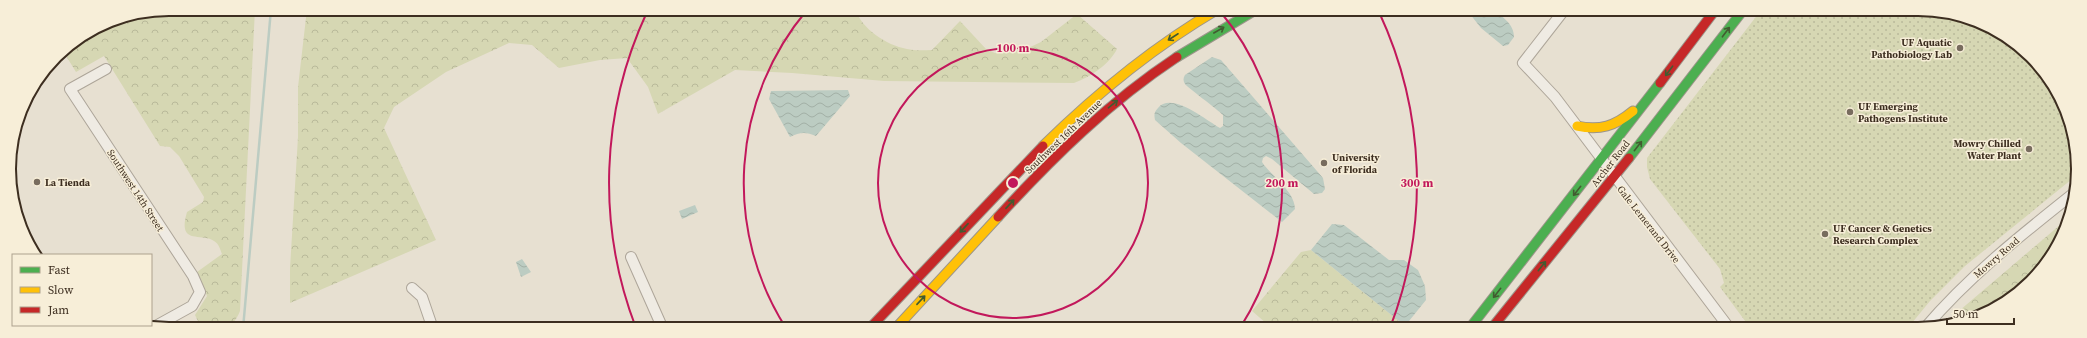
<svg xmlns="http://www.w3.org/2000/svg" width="2087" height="338" viewBox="0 0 2087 338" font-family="'Source Serif 4',serif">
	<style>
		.grass { fill: url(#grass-dots) }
		.forest { fill: url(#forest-crowns) }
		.water { fill: url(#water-waves) }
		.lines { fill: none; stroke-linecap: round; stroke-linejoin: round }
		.stream { stroke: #bcccc2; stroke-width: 2.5 }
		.street-casing { stroke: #ada599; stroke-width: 12 }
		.fast-casing { stroke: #9c958a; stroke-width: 11 }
		.slow-casing { stroke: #9c958a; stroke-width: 11 }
		.jam-casing { stroke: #9c958a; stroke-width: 11 }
		.street { stroke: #efebe3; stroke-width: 10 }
		.fast { stroke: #4caf50; stroke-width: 9 }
		.slow { stroke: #ffc107; stroke-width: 9 }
		.jam { stroke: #c62828; stroke-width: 9 }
		.oneway { stroke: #425b31 }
		.ring { fill: none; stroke: #c2185b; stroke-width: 2 }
		.poi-dot { fill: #786c5e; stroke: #f7eed8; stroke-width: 1.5 }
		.labels { text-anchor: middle; stroke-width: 3; stroke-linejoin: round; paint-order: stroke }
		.poi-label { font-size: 10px; font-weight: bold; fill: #3d2e20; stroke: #f7eed8; text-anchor: start }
		.street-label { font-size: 10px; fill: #3d2e20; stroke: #f7eed8 }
		.rim { fill: none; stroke: #3d2e20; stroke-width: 2 }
		.centre { fill: #c2185b; stroke: #f7eed8; stroke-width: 2 }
		.ring-label { font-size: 12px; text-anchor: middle; font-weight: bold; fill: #c2185b; stroke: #f7eed8; stroke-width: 3; stroke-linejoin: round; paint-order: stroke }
	</style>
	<defs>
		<pattern id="grass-dots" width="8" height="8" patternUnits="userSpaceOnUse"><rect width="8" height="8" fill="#d6d7b3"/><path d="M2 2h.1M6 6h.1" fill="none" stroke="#b9b99a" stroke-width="1.8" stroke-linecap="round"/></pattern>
		<pattern id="forest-crowns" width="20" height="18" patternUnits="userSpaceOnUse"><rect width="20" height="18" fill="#d6d7b3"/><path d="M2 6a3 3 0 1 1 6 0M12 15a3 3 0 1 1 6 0" fill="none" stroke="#b9b99a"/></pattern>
		<pattern id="water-waves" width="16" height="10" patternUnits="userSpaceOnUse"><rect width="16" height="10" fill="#bcccc2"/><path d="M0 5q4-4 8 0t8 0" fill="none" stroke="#a2b0a6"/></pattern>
	</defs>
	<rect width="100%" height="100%" fill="#e7e0d1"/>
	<path class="grass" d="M 1762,9 L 1929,9 L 1989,26 L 2038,64 L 2070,118 L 2077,175 L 1965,266 L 1930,301 L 1907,329 L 1751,329 L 1720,287 L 1724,283 L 1720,269 L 1650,179 L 1647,167 L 1647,158 Z"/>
	<path class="forest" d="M 169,9 L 255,9 L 240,311 C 232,331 222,329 202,329 L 195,315 L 207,296 L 197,272 L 222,254 C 220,249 219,244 214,241 C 201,232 177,246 187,212 L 203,202 L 204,197 L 179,156 L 170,147 L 160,146 L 104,56 L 76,72 L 63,51 L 108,21 Z
		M 307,9 L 855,9 C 862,29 886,45 907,49 C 915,51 924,50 932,50 L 960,21 L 986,49 L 995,53 L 1024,50 L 1041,42 L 1077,14 L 1117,49 C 1109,65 1090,77 1074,83 L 884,81 L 792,73 L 735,70 L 658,114 L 648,87 L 627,58 L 600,60 L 559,68 L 532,45 L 509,43 L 446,72 L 394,107 L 384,128 L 436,240 L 290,303 L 290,268 L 298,137 L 298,87 Z
		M 2067,219 L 2062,240 L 2031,282 L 1979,317 L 1947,324 L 1946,322 Z
		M 1311,250 L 1405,326 L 1403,329 L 1273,329 L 1252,311 L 1301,252 Z"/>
	<path class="water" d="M 1466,9 L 1494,9 C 1503,18 1514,24 1514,37 L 1508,45 L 1503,46 L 1481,28 Z
		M 1212,57 L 1221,60 L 1323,178 L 1325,189 L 1322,193 L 1314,194 L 1272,159 L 1266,156 L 1263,158 L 1262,162 C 1271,176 1295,191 1295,209 L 1282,222 L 1181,143 L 1155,120 C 1154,115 1154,112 1158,108 C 1171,91 1206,120 1220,128 L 1223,126 L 1223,115 C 1217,109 1187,87 1185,84 C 1183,81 1183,78 1185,75 Z
		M 848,90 L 850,96 L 816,136 C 806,132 800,132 790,137 L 769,99 L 771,91 Z
		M 695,205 L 698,212 L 682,219 L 679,211 Z
		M 1332,224 L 1344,225 L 1389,260 L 1404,260 L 1418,270 L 1425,286 L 1426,300 L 1405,326 L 1311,250 Z
		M 522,259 L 531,272 L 521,277 L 516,262 Z"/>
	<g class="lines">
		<path class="stream" d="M 243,329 L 271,9"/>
		<defs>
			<path id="street" d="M 1565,9 L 1523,63 L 1555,97 L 1730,329
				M 106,69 L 70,89 L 193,276 L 200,292 L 192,306 L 154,327
				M 631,257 L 663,329
				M 412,288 L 422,297 L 433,329
				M 1924,329 C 1968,277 2021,235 2074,193"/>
			<path id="fast" d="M 1177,57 L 1257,9
				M 1629,158 L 1744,9
				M 1469,329 L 1660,83"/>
			<path id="slow" d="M 1577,126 C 1600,131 1615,126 1633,111
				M 1043,146 C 1097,93 1153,47 1218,9
				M 895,329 L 998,217"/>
			<path id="jam" d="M 1660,83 L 1716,9
				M 998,217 C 1053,157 1109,102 1177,57
				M 869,329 L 1043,146
				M 1491,329 L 1629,158"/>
		</defs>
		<use href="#street" class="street-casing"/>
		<use href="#fast" class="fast-casing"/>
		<use href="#slow" class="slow-casing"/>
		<use href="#jam" class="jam-casing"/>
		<use href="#street" class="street"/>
		<use href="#fast" class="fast"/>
		<use href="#slow" class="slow"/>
		<use href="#jam" class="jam"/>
	</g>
	<defs><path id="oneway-shaft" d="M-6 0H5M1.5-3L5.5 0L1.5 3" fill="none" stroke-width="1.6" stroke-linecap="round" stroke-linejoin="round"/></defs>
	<g class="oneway">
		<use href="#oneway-shaft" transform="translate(1219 30) rotate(-30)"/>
		<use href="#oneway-shaft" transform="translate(1726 32) rotate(-53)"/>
		<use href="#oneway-shaft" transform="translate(1173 37) rotate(147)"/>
		<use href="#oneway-shaft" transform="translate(1669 71) rotate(127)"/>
		<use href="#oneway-shaft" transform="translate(1113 104) rotate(-40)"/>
		<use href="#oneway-shaft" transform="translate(1638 146) rotate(-52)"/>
		<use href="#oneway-shaft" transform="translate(1577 191) rotate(128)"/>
		<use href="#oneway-shaft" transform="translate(1010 204) rotate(-47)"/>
		<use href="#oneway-shaft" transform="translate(964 228) rotate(133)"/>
		<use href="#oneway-shaft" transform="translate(1542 266) rotate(-51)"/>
		<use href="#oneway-shaft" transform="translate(1497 293) rotate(128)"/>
		<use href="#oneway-shaft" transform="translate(921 300) rotate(-47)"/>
	</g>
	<g class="ring">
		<circle cx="1013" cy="183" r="135"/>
		<path d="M786 328A269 269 0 0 1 807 10M1219 10A269 269 0 0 1 1240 328"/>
		<path d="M636 328A404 404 0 0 1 647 12M1379 12A404 404 0 0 1 1390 328"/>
	</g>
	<g class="poi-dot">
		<circle cx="1960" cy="48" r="4"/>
		<circle cx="1850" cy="112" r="4"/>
		<circle cx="2029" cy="149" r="4"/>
		<circle cx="1324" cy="163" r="4"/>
		<circle cx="37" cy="182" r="4"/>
		<circle cx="1825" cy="234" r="4"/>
	</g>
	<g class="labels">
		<g class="poi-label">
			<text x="1952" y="46" text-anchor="end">UF Aquatic<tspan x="1952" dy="12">Pathobiology Lab</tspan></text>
			<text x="1858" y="110">UF Emerging<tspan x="1858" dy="12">Pathogens Institute</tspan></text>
			<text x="2021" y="147" text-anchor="end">Mowry Chilled<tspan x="2021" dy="12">Water Plant</tspan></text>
			<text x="1332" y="161">University<tspan x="1332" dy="12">of Florida</tspan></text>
			<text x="45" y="186">La Tienda</text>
			<text x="1833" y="232">UF Cancer &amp; Genetics<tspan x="1833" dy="12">Research Complex</tspan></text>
		</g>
		<g class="street-label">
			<text transform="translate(1063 136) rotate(-44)" y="4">Southwest 16th Avenue</text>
			<text transform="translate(1610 163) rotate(-52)" y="4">Archer Road</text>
			<text transform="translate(136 190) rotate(57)" y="4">Southwest 14th Street</text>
			<text transform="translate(1649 224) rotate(52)" y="4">Gale Lemerand Drive</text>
			<text transform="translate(1996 257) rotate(-41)" y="4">Mowry Road</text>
		</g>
	</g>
	<path d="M0 0H2087V338H0ZM169 16H1918A153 153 0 0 1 2071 169V169A153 153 0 0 1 1918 322H169A153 153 0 0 1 16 169V169A153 153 0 0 1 169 16Z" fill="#f7eed8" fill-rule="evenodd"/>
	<path class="rim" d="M169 16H1918A153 153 0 0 1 2071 169V169A153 153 0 0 1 1918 322H169A153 153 0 0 1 16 169V169A153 153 0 0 1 169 16Z"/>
	<circle cx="1013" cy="183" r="6" class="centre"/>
	<g class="ring-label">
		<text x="1013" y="52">100 m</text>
		<text x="1282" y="187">200 m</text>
		<text x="1417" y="187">300 m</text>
	</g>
	<rect x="12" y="254" width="140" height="72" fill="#f7eed8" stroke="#ada18e"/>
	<rect x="20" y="267" width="20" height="6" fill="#4caf50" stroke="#ada18e"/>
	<text x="48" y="274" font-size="12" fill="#3d2e20">Fast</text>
	<rect x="20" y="287" width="20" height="6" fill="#ffc107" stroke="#ada18e"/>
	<text x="48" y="294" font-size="12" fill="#3d2e20">Slow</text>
	<rect x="20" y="307" width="20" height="6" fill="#c62828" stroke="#ada18e"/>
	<text x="48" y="314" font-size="12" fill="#3d2e20">Jam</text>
	<path d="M1947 318v6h67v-6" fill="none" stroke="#3d2e20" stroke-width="2"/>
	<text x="1953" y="318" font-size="12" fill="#3d2e20" stroke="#f7eed8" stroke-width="3" paint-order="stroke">50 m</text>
</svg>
